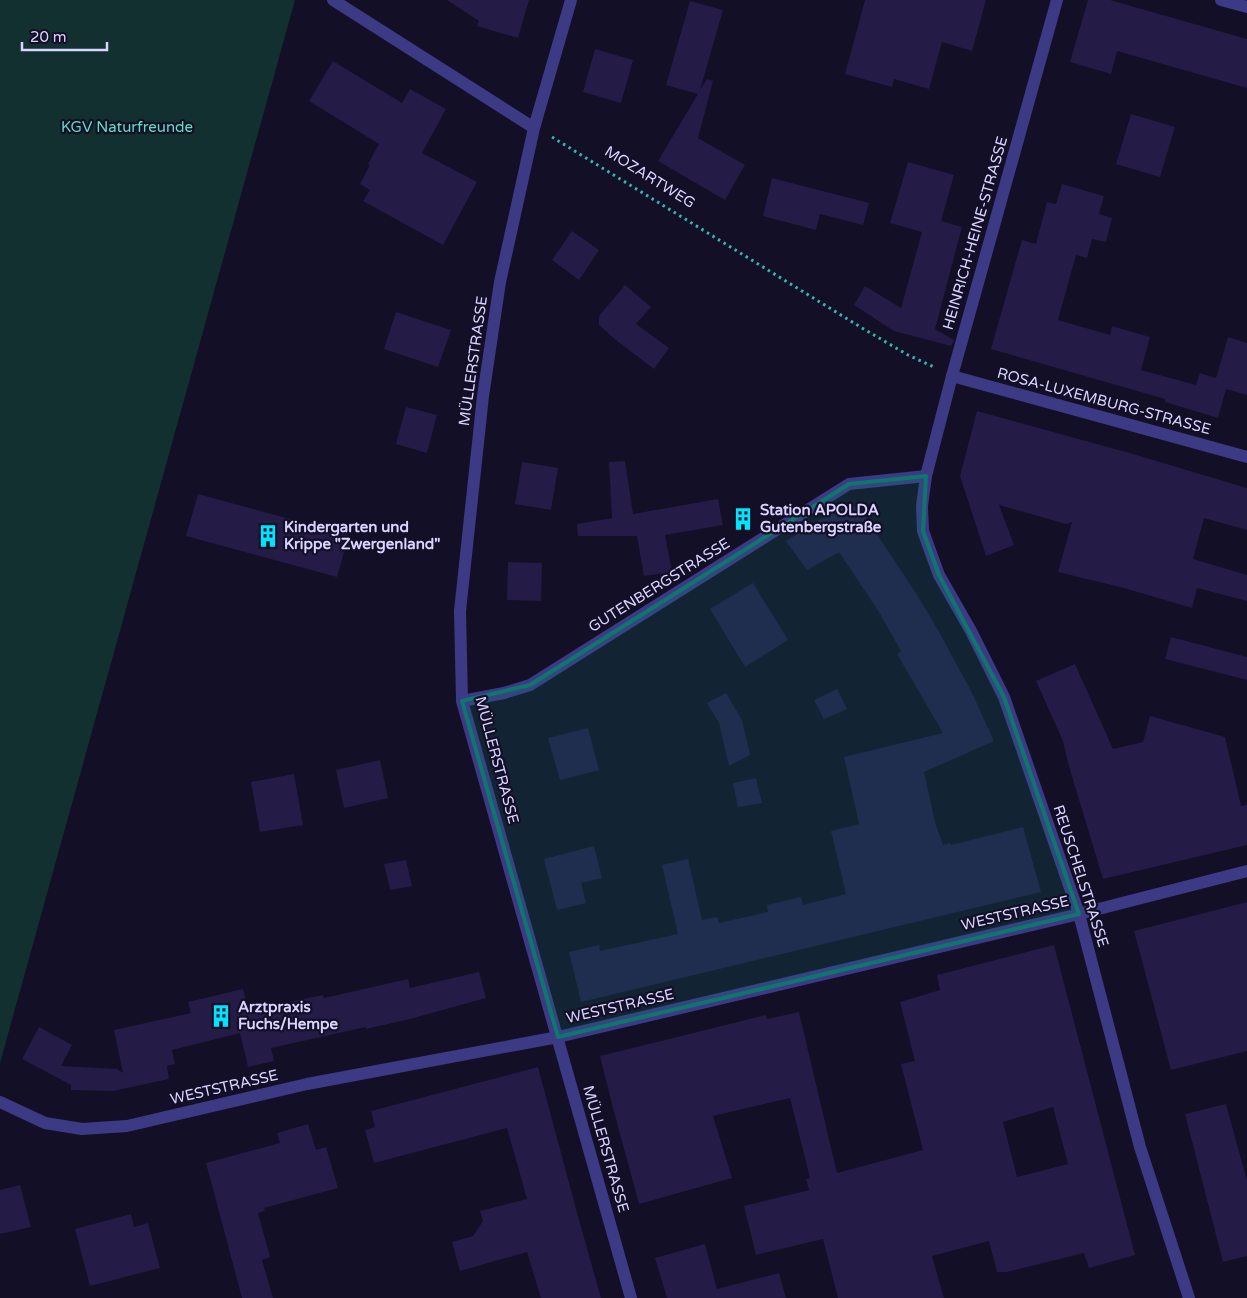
<svg xmlns="http://www.w3.org/2000/svg" width="1247" height="1298" viewBox="0 0 1247 1298" font-family="'Varela Round',sans-serif">
	<style>
		.green { fill: #12302f }
		.building { fill: #241b47; fill-rule: evenodd }
		.lines { fill: none; stroke-linecap: round; stroke-linejoin: round }
		.path { stroke: #2fb8b0; stroke-width: 3; stroke-dasharray: 2.5 4; stroke-linecap: butt }
		.minor { stroke: #3d3a85; stroke-width: 12 }
		.tertiary { stroke: #3d3a85; stroke-width: 12 }
		.marked { fill: #0f766e; fill-opacity: 0.2; stroke: #0f766e; stroke-width: 4; stroke-linejoin: round }
		.labels { text-anchor: middle; stroke-width: 4.5; stroke-linejoin: round; paint-order: stroke }
		.park-label { font-size: 15px; fill: #5fe0c0; stroke: #130f26 }
		.street-label { font-size: 15px; fill: #d9d4ff; stroke: #130f26 }
		.poi-label { font-size: 15px; font-weight: bold; fill: #d9d4ff; stroke: #130f26; text-anchor: start }
	</style>
	<rect width="100%" height="100%" fill="#130f26"/>
	<path class="green" d="M 0,0 L 295,0 L 0,1063 Z"/>
	<path class="building" d="M 447,0 L 529,0 L 518,38 L 477,26 L 479,21 Z
		M 865,0 L 986,0 L 972,51 L 942,42 L 929,89 L 894,79 L 892,87 L 845,74 Z
		M 1088,0 L 1110,0 L 1247,39 L 1247,88 L 1117,51 L 1111,74 L 1070,62 Z
		M 690,1 L 723,10 L 700,90 L 707,79 L 713,81 L 698,138 L 745,165 L 725,200 L 658,161 L 698,94 L 666,85 Z
		M 595,49 L 633,60 L 621,103 L 583,92 Z
		M 333,61 L 402,103 L 410,89 L 446,109 L 422,153 L 477,182 L 443,245 L 363,201 L 370,190 L 360,184 L 370,165 L 368,164 L 379,144 L 309,101 Z
		M 1131,114 L 1175,127 L 1160,177 L 1116,164 Z
		M 908,162 L 954,175 L 941,221 L 962,227 L 935,329 L 954,340 L 951,346 L 894,331 L 854,305 L 865,286 L 901,308 L 922,232 L 890,223 Z
		M 772,178 L 869,203 L 863,225 L 820,214 L 816,230 L 763,216 Z
		M 1062,184 L 1104,196 L 1099,214 L 1112,218 L 1106,242 L 1092,239 L 1087,258 L 1076,255 L 1058,320 L 1110,335 L 1112,326 L 1150,337 L 1141,370 L 1196,385 L 1200,373 L 1216,378 L 1228,337 L 1247,343 L 1247,395 L 1226,389 L 1218,418 L 1165,402 L 1165,399 L 991,349 L 1022,240 L 1036,244 L 1047,202 L 1056,204 Z
		M 572,231 L 599,250 L 579,280 L 552,260 Z
		M 625,285 L 651,307 L 636,324 L 669,348 L 654,369 L 617,341 L 599,325 L 599,316 Z
		M 396,312 L 451,330 L 438,367 L 384,349 Z
		M 406,407 L 437,415 L 427,453 L 396,444 Z
		M 977,411 L 1133,454 L 1247,488 L 1247,530 L 1204,518 L 1193,559 L 1247,575 L 1247,601 L 1197,588 L 1192,608 L 1124,588 L 1058,572 L 1072,522 L 1066,524 L 999,505 L 1014,545 L 986,556 L 960,476 Z
		M 625,461 L 633,514 L 718,499 L 723,525 L 665,535 L 672,572 L 644,576 L 637,536 L 578,536 L 577,524 L 612,518 L 609,462 Z
		M 522,462 L 558,468 L 551,510 L 515,504 Z
		M 198,494 L 349,535 L 337,577 L 186,536 Z
		M 844,504 L 859,507 L 914,590 L 938,630 L 971,691 L 994,741 L 924,772 L 935,822 L 943,845 L 950,843 L 951,845 L 1023,827 L 1041,892 L 581,1002 L 569,952 L 599,945 L 600,951 L 678,934 L 662,865 L 688,859 L 702,920 L 717,917 L 719,923 L 768,912 L 767,905 L 801,897 L 803,905 L 846,894 L 831,831 L 859,824 L 844,757 L 943,733 L 897,654 L 901,651 L 879,612 L 839,552 L 807,570 L 786,541 Z
		M 508,562 L 542,563 L 541,601 L 507,600 Z
		M 753,583 L 788,640 L 745,667 L 710,609 Z
		M 1171,637 L 1247,657 L 1247,680 L 1165,659 Z
		M 1075,664 L 1113,749 L 1143,742 L 1150,716 L 1225,737 L 1241,806 L 1247,805 L 1247,845 L 1103,879 L 1068,763 L 1063,741 L 1036,681 Z
		M 837,689 L 847,709 L 824,719 L 814,700 Z
		M 726,693 L 742,720 L 750,755 L 729,766 L 719,723 L 707,703 Z
		M 588,728 L 599,770 L 560,780 L 548,738 Z
		M 380,760 L 388,798 L 344,808 L 336,770 Z
		M 294,774 L 303,825 L 260,832 L 251,782 Z
		M 756,778 L 762,803 L 738,807 L 733,783 Z
		M 594,846 L 602,878 L 581,883 L 586,903 L 557,910 L 544,859 Z
		M 406,860 L 412,886 L 390,890 L 384,864 Z
		M 1247,902 L 1247,1051 L 1171,1070 L 1134,931 Z
		M 1054,945 L 1135,1255 L 1089,1268 L 1084,1253 L 1007,1272 L 997,1272 L 989,1241 L 932,1256 L 944,1298 L 838,1298 L 823,1239 L 756,1255 L 744,1206 L 809,1190 L 806,1179 L 810,1178 L 790,1098 L 713,1116 L 732,1178 L 639,1204 L 613,1108 L 600,1056 L 766,1015 L 767,1019 L 799,1012 L 837,1173 L 923,1150 L 901,1064 L 915,1061 L 900,1002 L 940,990 L 937,975 ZM 1053,1107 L 1068,1164 L 1017,1177 L 1003,1122 Z
		M 479,972 L 486,998 L 410,1019 L 366,1029 L 366,1027 L 271,1048 L 274,1061 L 248,1067 L 240,1033 L 172,1050 L 175,1064 L 167,1066 L 169,1079 L 113,1091 L 71,1090 L 71,1085 L 22,1059 L 39,1027 L 72,1045 L 61,1066 L 117,1069 L 123,1073 L 114,1030 L 191,1013 L 188,1002 L 243,989 L 249,1010 L 323,995 L 324,998 L 408,979 L 410,988 Z
		M 538,1067 L 576,1209 L 601,1298 L 541,1298 L 527,1252 L 460,1271 L 452,1242 L 473,1236 L 483,1221 L 480,1211 L 527,1199 L 507,1128 L 374,1163 L 365,1130 L 375,1127 L 371,1111 Z
		M 1226,1104 L 1247,1181 L 1247,1256 L 1223,1262 L 1185,1114 Z
		M 308,1124 L 316,1150 L 326,1147 L 338,1188 L 264,1208 L 265,1211 L 258,1213 L 270,1257 L 262,1260 L 273,1298 L 242,1298 L 206,1163 L 280,1143 L 277,1133 Z
		M 20,1185 L 31,1227 L 0,1234 L 0,1190 Z
		M 131,1214 L 134,1227 L 148,1223 L 160,1268 L 90,1286 L 75,1229 Z
		M 705,1244 L 717,1289 L 779,1273 L 786,1298 L 667,1298 L 655,1258 Z"/>
	<g class="lines">
		<path class="path" d="M 552,137 L 862,328 L 908,355 L 934,367"/>
		<path class="minor" d="M 333,0 L 534,128
			M 571,0 L 534,128 L 500,282 L 483,396 L 460,611 L 462,701 L 631,1298
			M 1221,0 L 1247,7
			M 952,376 L 1247,457
			M 462,701 L 504,693 L 530,685 L 849,484 L 926,476
			M 0,1102 L 45,1123 L 82,1129 L 127,1126 L 307,1084 L 558,1037 L 1079,914 L 1247,871"/>
		<path class="tertiary" d="M 1057,0 L 952,376 L 926,476 L 922,506 L 923,531 L 939,575 L 971,631 L 1004,697 L 1079,914 L 1140,1147 L 1189,1298"/>
	</g>
	<path class="marked" d="M 926,476 L 923,531 L 939,575 L 1004,697 L 1079,914 L 558,1037 L 462,701 L 530,685 L 849,484 Z"/>
	<defs>
		<symbol id="building-bare" viewBox="-9 -9 18 18"><path d="M-4-6H4V6H1V3H-1V6H-4ZM-2.5-4.3h1.7v1.8h-1.7ZM.8-4.3h1.7v1.8H.8ZM-2.5-1h1.7V.8h-1.7ZM.8-1h1.7V.8H.8Z" fill="#00e5ff" stroke="#130f26" stroke-width="2.5" paint-order="stroke"/></symbol>
	</defs>
	<g fill-rule="evenodd">
		<use href="#building-bare" x="727" y="503" width="32" height="32"/>
		<use href="#building-bare" x="252" y="520" width="32" height="32"/>
		<use href="#building-bare" x="205" y="1000" width="32" height="32"/>
	</g>
	<g class="labels">
		<g class="park-label">
			<text x="127" y="132">KGV Naturfreunde</text>
		</g>
		<g class="street-label">
			<text transform="translate(650 177) rotate(32)" y="5">MOZARTWEG</text>
			<text transform="translate(975 233) rotate(-74)" y="5">HEINRICH-HEINE-STRASSE</text>
			<text transform="translate(473 361) rotate(-82)" y="5">MÜLLERSTRASSE</text>
			<text transform="translate(1104 401) rotate(15)" y="5">ROSA-LUXEMBURG-STRASSE</text>
			<text transform="translate(659 585) rotate(-32)" y="5">GUTENBERGSTRASSE</text>
			<text transform="translate(497 760) rotate(75)" y="5">MÜLLERSTRASSE</text>
			<text transform="translate(1081 876) rotate(72)" y="5">REUSCHELSTRASSE</text>
			<text transform="translate(1015 913) rotate(-13)" y="5">WESTSTRASSE</text>
			<text transform="translate(620 1006) rotate(-13)" y="5">WESTSTRASSE</text>
			<text transform="translate(224 1087) rotate(-13)" y="5">WESTSTRASSE</text>
			<text transform="translate(606 1149) rotate(74)" y="5">MÜLLERSTRASSE</text>
		</g>
		<g class="poi-label">
			<text x="760" y="515">Station APOLDA<tspan x="760" dy="17">Gutenbergstraße</tspan></text>
			<text x="284" y="532">Kindergarten und<tspan x="284" dy="17">Krippe "Zwergenland"</tspan></text>
			<text x="238" y="1012">Arztpraxis<tspan x="238" dy="17">Fuchs/Hempe</tspan></text>
		</g>
	</g>
	<path d="M22 42v8h85v-8" fill="none" stroke="#d9d4ff" stroke-width="2.5"/>
	<text x="30" y="42" font-size="15" fill="#d9d4ff" stroke="#130f26" stroke-width="4" paint-order="stroke">20 m</text>
</svg>
